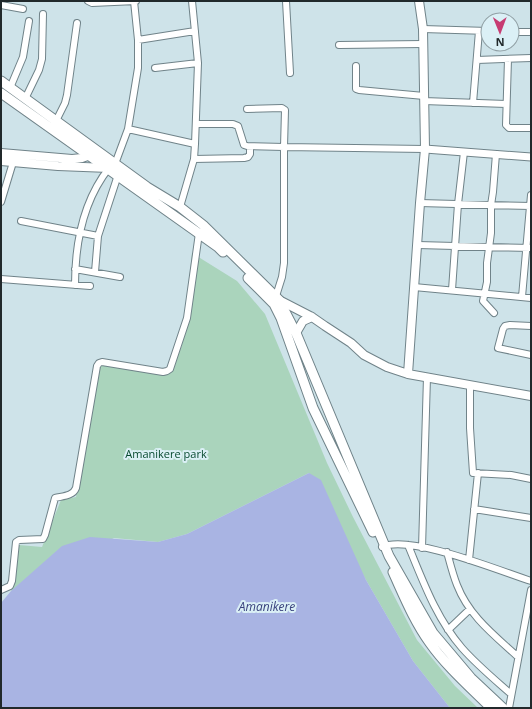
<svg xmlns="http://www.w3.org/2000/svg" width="532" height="709" viewBox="0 0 532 709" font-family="'Open Sans',sans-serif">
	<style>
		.green { fill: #aad4bc }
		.water { fill: #a9b4e3 }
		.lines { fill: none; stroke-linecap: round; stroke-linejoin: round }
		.minor-casing { stroke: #708389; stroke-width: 8 }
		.tertiary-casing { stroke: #708389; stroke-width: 9 }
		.secondary-casing { stroke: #708389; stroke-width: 10 }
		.primary-casing { stroke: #708389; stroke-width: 11 }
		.minor { stroke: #fff; stroke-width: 6 }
		.tertiary { stroke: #fff; stroke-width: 7 }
		.secondary { stroke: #fff; stroke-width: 8 }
		.primary { stroke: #fff; stroke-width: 9 }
		.labels { text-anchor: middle; stroke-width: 4; stroke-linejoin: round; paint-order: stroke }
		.park-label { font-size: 11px; fill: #084b30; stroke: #dbf0f6 }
		.water-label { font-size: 12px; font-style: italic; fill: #38417c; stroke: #dbf0f6 }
	</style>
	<rect width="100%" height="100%" fill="#cee3e9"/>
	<path class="green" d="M 192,253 L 237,281 L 265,314 L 327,463 L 353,517 L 417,640 L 455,686 L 478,708 L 450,708 L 413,661 L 366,580 L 309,473 L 187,534 L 158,542 L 114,538 L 11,591 L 19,545 L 42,547 L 61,500 L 76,497 L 97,360 L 168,372 L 182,346 Z"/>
	<path class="water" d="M 309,473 L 321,480 L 366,580 L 413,661 L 450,708 L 1,708 L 1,603 L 11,591 L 62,546 L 90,537 L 158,542 L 187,534 Z"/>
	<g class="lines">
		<defs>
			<path id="minor" d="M 88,1 L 92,3 L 136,1
				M 286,1 L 290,73
				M 1,5 L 23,9
				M 423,29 L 488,31
				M 512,32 L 531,32
				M 138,40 L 195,31
				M 339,45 L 423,44
				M 508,59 L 506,125 L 509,128 L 531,128
				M 477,60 L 531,58
				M 356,66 L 356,89 L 359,90 L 424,96
				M 155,68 L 198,63
				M 10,88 L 23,57 L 29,21
				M 25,99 L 39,70 L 42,59 L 43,14
				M 424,101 L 506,104
				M 473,103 L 479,31
				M 56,121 L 65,103 L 67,95 L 77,23
				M 196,124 L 233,124 L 238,126 L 244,145 L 247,146 L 284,147 L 285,110 L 282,108 L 247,109
				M 128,129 L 195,144
				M 194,159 L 244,158 L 248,157 L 250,154 L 250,147
				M 115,164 L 128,129 L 138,68 L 138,40 L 134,1
				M 1,202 L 14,159
				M 420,203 L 531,206
				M 180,207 L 194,159 L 195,144 L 198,63 L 192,1
				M 21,221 L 98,236 L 118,175
				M 418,245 L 531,248
				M 75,269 L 120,277
				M 95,272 L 98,236
				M 1,279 L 90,286
				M 75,285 C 75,245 83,201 109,168
				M 414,287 L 531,298
				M 452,290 L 458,204 L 464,152
				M 276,296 L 282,277 L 284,263 L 284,147 L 425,149
				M 522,297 L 531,195
				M 494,313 L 483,301 L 487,282 L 487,263 L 491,233 L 491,205 L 493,192 L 496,154
				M 531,326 L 510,325 L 505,326 L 503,329 L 498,348 L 531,355
				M 470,385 L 470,428 L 473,473 L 511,475 L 531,479
				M 474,509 L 531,518
				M 408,545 C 423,581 436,618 462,648 C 477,665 494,679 511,694
				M 382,547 C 410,534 500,571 531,581
				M 422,548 L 427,377
				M 447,552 C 450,563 453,575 457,585 C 469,616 494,635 518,657
				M 469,560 L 478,473
				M 1,590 L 10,586 L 12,581 L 16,542 L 19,540 L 43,539 L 45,535 L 55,498 C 63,496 73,496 76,488 L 97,366 L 99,363 L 102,362 L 163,372 L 167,371 L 170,369 L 187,318 L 199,233
				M 448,630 L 470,609
				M 509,708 L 531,590"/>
			<path id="tertiary" d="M 425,149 L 531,157"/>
			<path id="secondary" d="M 1,153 L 72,159 L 82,158 L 93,154
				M 1,161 L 58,166 L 109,168
				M 277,300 L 279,300 L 312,317 L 325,326 L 351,343 L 364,355 L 387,367 L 408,374 L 531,396
				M 296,333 L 303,321 L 312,317
				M 408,374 L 420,203 L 425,149 L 423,29 L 419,1"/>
			<path id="primary" d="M 1,81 L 147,187 L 180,207 L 203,225 L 279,300 L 296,333 L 389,556 L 433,633 L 471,678 L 503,708
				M 1,93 L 218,247 L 223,252
				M 248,278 L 274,304 L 281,318 L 313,408 L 373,532
				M 393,572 C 404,596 414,621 430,643 C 447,667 470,687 491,708"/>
		</defs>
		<use href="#minor" class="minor-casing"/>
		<use href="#tertiary" class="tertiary-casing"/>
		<use href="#secondary" class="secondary-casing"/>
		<use href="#primary" class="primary-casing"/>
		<use href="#minor" class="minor"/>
		<use href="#tertiary" class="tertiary"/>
		<use href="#secondary" class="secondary"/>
		<use href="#primary" class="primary"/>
	</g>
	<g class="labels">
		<g class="park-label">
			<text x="166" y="458">Amanikere park</text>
		</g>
		<g class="water-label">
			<text x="267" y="611">Amanikere</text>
		</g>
	</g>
	<rect width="532" height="709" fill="none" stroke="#21292b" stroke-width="4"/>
	<g transform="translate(500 32) rotate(179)"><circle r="19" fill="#dbf0f6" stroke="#91a0a5"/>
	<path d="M0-3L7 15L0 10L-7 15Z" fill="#c73c73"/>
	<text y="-6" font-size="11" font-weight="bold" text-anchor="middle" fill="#21292b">N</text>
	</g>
</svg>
